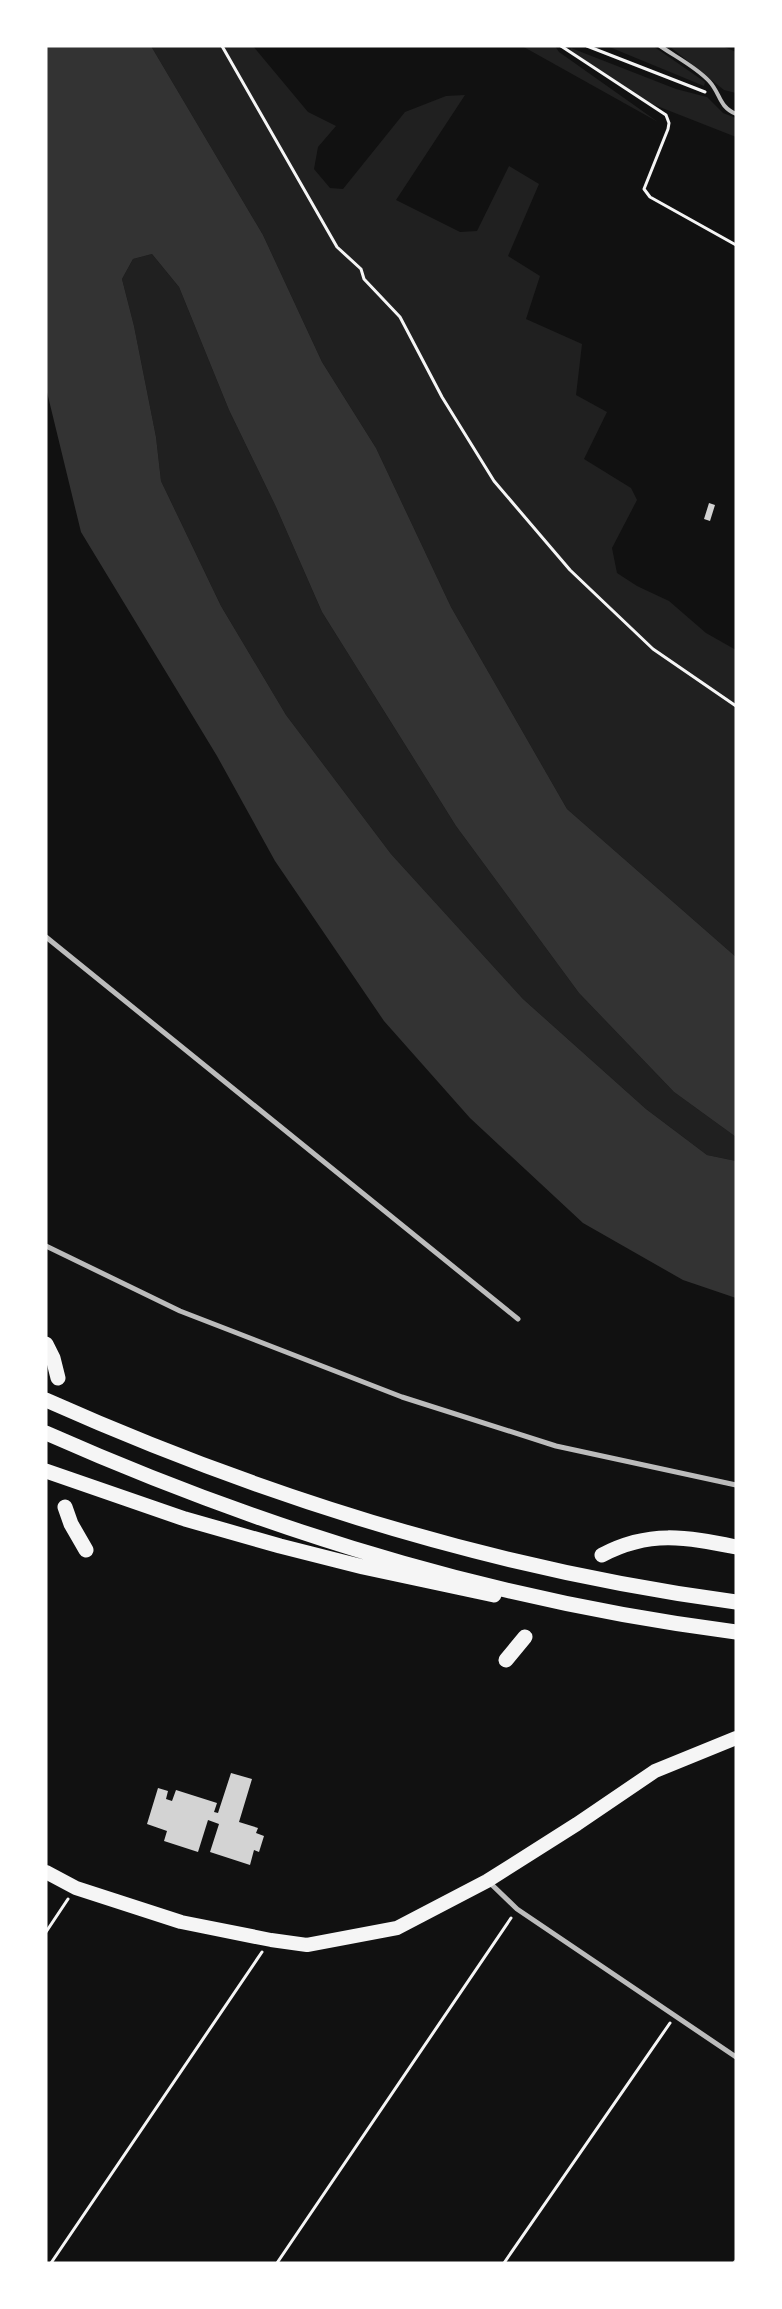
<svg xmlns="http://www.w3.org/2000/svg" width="782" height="2309" viewBox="0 0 782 2309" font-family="Commissioner,sans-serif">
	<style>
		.green { fill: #202020 }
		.water { fill: #333 }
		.building { fill: #d3d3d3 }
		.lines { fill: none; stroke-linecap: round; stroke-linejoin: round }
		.path { stroke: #f5f5f5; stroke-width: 3 }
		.service { stroke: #bcbcbc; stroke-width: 4 }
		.minor { stroke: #bcbcbc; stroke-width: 5 }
		.trunk { stroke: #f5f5f5; stroke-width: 14 }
		.motorway { stroke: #f5f5f5; stroke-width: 15 }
	</style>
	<rect width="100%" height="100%" fill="#111"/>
	<path class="green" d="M 151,46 L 253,46 L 308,112 L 336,126 L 318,147 L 314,169 L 330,188 L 343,189 L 405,112 L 446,96 L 465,95 L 396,200 L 460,232 L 477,231 L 509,166 L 539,184 L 508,256 L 540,276 L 526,319 L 582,344 L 576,395 L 607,412 L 584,459 L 631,488 L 637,500 L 612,548 L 617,573 L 637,586 L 669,601 L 706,633 L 736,650 L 736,957 L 567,809 L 451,607 L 376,448 L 322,362 L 263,235 Z
		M 522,46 L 555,46 L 559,52 L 658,122 Z
		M 607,46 L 653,46 L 705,82 L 704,86 Z
		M 669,46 L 722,46 L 736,52 L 736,93 L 724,90 Z
		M 571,48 L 676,89 L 707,97 L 723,113 L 736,118 L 736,137 L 652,104 L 570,51 Z
		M 152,254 L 179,287 L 229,410 L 276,507 L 322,612 L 456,826 L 579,993 L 674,1092 L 736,1137 L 736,1161 L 707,1155 L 646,1109 L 523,999 L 391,854 L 286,715 L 221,606 L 161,481 L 156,437 L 134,326 L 122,279 L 133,259 Z"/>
	<path class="water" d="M 46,46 L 151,46 L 263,235 L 322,362 L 376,448 L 451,607 L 567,809 L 736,957 L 736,1137 L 674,1092 L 579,993 L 456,826 L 322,612 L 276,507 L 229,410 L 179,287 L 152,254 L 133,259 L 122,279 L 134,326 L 156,437 L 161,481 L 221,606 L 286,715 L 391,854 L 523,999 L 646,1109 L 707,1155 L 736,1161 L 736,1298 L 683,1280 L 583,1223 L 470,1118 L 384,1021 L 275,861 L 217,756 L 81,532 L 46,388 Z"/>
	<path class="building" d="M 709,503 L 715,505 L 710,521 L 704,519 Z
		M 231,1773 L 252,1779 L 239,1822 L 258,1828 L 256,1833 L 264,1836 L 259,1852 L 254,1850 L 250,1865 L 210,1852 L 219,1824 L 208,1820 L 198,1852 L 164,1841 L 167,1831 L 147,1824 L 158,1788 L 168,1791 L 166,1799 L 172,1801 L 176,1790 L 217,1803 L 214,1812 L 218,1813 Z"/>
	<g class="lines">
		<path class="path" d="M 222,46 L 337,247 L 361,269 L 364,279 L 400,317 L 442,397 L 494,481 L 570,570 L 653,649 L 736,706
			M 561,46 L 666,115 L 669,123 L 668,129 L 644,189 L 650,197 L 736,245
			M 587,46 L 705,92
			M 46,1932 L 68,1899
			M 51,2263 L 262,1952
			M 277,2263 L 511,1918
			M 504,2263 L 670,2023"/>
		<path class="service" d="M 660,46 C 676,57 696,67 709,81 C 721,94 718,106 736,114"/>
		<path class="minor" d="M 46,937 L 518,1319
			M 46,1246 L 180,1311 L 402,1397 L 556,1446 L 736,1485
			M 488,1881 L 517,1909 L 736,2057
			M 735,2263 L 736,2262"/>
		<path class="trunk" d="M 46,1872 L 76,1888 L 181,1922 L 271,1940 L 307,1945 L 397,1928 L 487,1881 L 577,1824 L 655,1771 L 736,1738"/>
		<path class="motorway" d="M 46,1344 L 53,1358 L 58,1378
			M 46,1400 C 266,1498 497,1570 736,1602
			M 46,1433 C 265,1530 499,1602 736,1632
			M 46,1471 L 185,1519 L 280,1546 L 363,1567 L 494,1595
			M 65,1507 L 71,1524 L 86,1550
			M 602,1555 C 649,1530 686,1537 736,1547
			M 506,1660 L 525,1637"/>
	</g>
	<rect width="782" height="2309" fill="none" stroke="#ffffff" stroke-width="95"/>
</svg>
